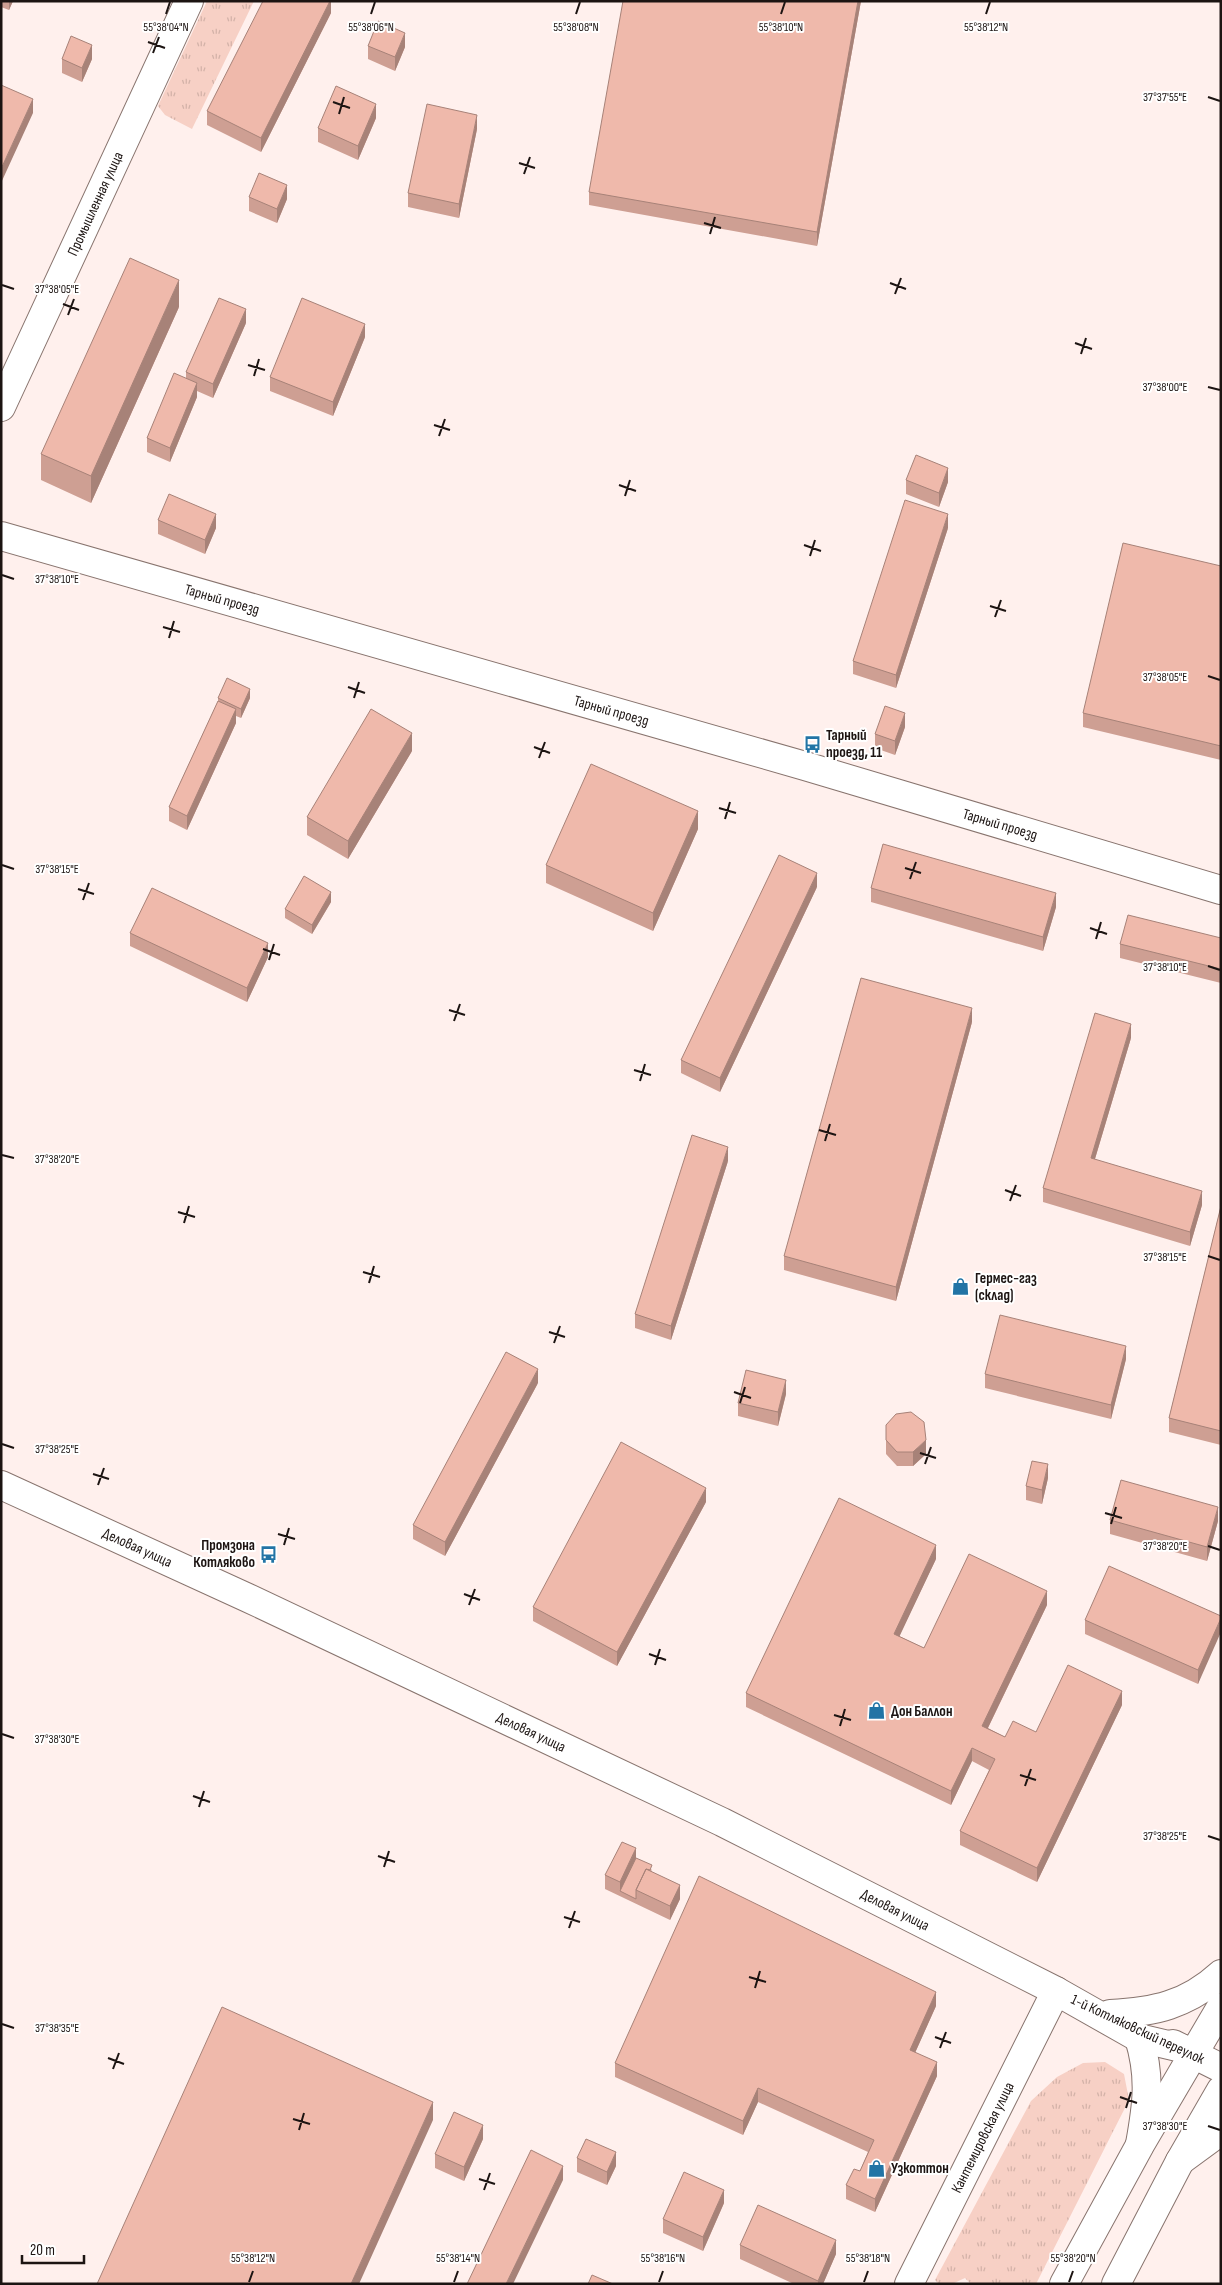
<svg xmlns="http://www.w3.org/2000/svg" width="1222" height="2285" viewBox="0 0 1222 2285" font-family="'Sofia Sans Condensed',sans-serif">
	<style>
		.grass { fill: url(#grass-tufts) }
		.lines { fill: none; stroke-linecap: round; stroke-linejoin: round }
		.minor-casing { stroke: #88746e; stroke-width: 30 }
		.major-casing { stroke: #88746e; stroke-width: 30 }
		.minor { stroke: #fff; stroke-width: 28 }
		.major { stroke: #fff; stroke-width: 28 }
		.wall { fill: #ce9f93 }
		.shaded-wall { fill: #a78278 }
		.building { fill: #efb9ab; stroke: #a78278 }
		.ticks { fill: none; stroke: #1c1412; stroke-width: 2 }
		.labels { text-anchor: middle; stroke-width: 4; stroke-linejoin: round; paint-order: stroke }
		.street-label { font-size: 15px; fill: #1c1412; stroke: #fff }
		.poi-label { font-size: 15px; font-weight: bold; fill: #1c1412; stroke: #fff; text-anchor: start }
		.ticks-label { font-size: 12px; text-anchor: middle; fill: #1c1412; stroke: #fff; stroke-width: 4; stroke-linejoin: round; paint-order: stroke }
	</style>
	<defs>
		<pattern id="grass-tufts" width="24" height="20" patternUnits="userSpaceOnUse" patternTransform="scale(1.25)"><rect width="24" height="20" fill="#f7d0c5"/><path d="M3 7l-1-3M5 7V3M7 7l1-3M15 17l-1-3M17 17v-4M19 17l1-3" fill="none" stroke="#d3b2a8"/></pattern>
	</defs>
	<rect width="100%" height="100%" fill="#fff0ed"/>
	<path class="grass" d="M 207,1 L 254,1 L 192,129 L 165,115 L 158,106 Z
		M 1105,2062 L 1124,2074 L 1129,2100 L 1036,2284 L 971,2284 L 965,2278 L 952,2284 L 939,2284 L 935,2280 L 1031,2101 L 1057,2077 L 1083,2063 Z"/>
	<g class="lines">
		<defs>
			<g id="minor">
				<path id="s1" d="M 1,407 L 189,1"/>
				<path id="s2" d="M 1,536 L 805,766 L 1221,890"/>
				<path id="s3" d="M 1,1485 L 248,1598 L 722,1822 L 1056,1991 L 1139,2038 L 1181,2048"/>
				<path d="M 1110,2014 C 1154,2012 1187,2005 1221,1974"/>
				<path d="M 1139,2038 C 1151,2077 1147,2105 1140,2144"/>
				<path d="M 1173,2044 L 1221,2068"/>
				<path d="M 1180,2161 L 1221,2131"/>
				<path id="s4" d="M 909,2284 L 1056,1991"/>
			</g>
			<path id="major" d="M 1064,2284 L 1140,2145 L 1221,2007
				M 1116,2284 L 1180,2161 L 1221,2090"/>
		</defs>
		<use href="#minor" class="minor-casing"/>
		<use href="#major" class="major-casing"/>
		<use href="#minor" class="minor"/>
		<use href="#major" class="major"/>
	</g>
	<path class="wall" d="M 1,1 L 13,1 L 9,10 L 1,7 Z
		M 331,1 L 331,13 L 261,152 L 207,125 L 207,111 Z
		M 861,1 L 817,246 L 589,205 L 589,192 Z
		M 368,46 L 405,47 L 395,71 L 368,59 Z
		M 62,59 L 92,59 L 82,82 L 62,73 Z
		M 376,118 L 358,160 L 318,142 L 318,128 Z
		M 477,129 L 459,218 L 408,207 L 408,193 Z
		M 249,197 L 287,199 L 277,223 L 249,211 Z
		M 179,307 L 91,503 L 41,480 L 41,454 Z
		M 246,323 L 213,398 L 197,391 L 197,397 L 170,462 L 147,452 L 147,438 L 186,379 L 186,372 Z
		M 365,337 L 333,416 L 270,391 L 270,377 Z
		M 906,480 L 948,482 L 939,507 L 906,494 Z
		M 158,520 L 216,528 L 205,554 L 158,534 Z
		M 948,528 L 896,688 L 853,674 L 853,661 Z
		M 1221,566 L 1221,760 L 1083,727 L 1083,713 Z
		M 218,698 L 250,698 L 241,718 L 236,716 L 236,723 L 187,830 L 169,821 L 169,807 L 218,701 Z
		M 905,727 L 895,755 L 875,748 L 875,734 Z
		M 412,751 L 348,859 L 307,835 L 307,817 Z
		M 698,829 L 653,931 L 546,883 L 546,865 Z
		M 817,887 L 720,1092 L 681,1073 L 681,1060 Z
		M 871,888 L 1056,907 L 1043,951 L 871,902 Z
		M 331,902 L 312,934 L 285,918 L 285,909 Z
		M 130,933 L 268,957 L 247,1002 L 130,946 Z
		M 1221,938 L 1221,983 L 1120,958 L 1120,944 Z
		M 972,1022 L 896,1301 L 784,1270 L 784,1256 Z
		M 1131,1038 L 1095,1159 L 1202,1205 L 1190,1246 L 1043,1202 L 1043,1188 Z
		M 728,1161 L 671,1340 L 635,1328 L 635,1314 Z
		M 1221,1206 L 1221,1445 L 1169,1432 L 1169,1418 Z
		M 1126,1359 L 1111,1419 L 985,1388 L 985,1374 Z
		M 538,1383 L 445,1556 L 413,1539 L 413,1525 Z
		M 786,1394 L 778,1426 L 738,1416 L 738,1403 Z
		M 886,1425 L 926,1454 L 913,1466 L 897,1466 L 886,1454 Z
		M 1048,1478 L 1042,1504 L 1026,1500 L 1026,1486 Z
		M 706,1502 L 617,1666 L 533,1621 L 533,1607 Z
		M 1110,1520 L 1218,1521 L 1207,1561 L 1110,1534 Z
		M 936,1559 L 899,1636 L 924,1648 L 1047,1605 L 988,1728 L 1005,1737 L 1036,1732 L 1122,1705 L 1037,1882 L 960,1845 L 960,1831 L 989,1770 L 972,1761 L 951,1805 L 746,1707 L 746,1693 Z
		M 1221,1616 L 1198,1684 L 1085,1634 L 1085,1620 Z
		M 636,1858 L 652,1870 L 651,1871 L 680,1899 L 670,1920 L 605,1889 L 605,1875 Z
		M 936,2006 L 915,2053 L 937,2076 L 875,2212 L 846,2199 L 846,2185 L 860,2171 L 868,2152 L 758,2102 L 743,2135 L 615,2077 L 615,2063 Z
		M 483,2139 L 464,2181 L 435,2168 L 435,2154 Z
		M 577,2158 L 616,2166 L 607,2185 L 577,2172 Z
		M 724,2203 L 703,2251 L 663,2233 L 663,2219 Z
		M 740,2245 L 836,2254 L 823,2284 L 794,2284 L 740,2259 Z"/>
	<path class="shaded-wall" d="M 9,1 L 13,1 L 9,10 Z
		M 330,1 L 331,1 L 331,13 L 261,152 L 261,138 Z
		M 858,1 L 861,1 L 817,246 L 817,232 Z
		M 405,33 L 405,47 L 395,71 L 395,57 Z
		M 92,45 L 92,59 L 82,82 L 82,68 Z
		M 33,99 L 33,113 L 1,183 L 1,169 Z
		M 376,104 L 376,118 L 358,160 L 358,146 Z
		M 477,115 L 477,129 L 459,218 L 459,204 Z
		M 287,185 L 287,199 L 277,223 L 277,209 Z
		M 179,280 L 179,307 L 91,503 L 91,476 Z
		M 246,309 L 246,323 L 213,398 L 213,384 Z
		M 365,324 L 365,337 L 333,416 L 333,402 Z
		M 197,383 L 197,397 L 170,462 L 170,448 Z
		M 948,468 L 948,482 L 939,507 L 939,493 Z
		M 216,514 L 216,528 L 205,554 L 205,540 Z
		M 948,514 L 948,528 L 896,688 L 896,675 Z
		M 250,689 L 250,698 L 241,718 L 241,709 Z
		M 236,709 L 236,723 L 187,830 L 187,816 Z
		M 905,713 L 905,727 L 895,755 L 895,741 Z
		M 412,733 L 412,751 L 348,859 L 348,841 Z
		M 698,811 L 698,829 L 653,931 L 653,913 Z
		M 817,873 L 817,887 L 720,1092 L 720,1078 Z
		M 331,892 L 331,902 L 312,934 L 312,925 Z
		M 1056,893 L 1056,907 L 1043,951 L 1043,937 Z
		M 268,943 L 268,957 L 247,1002 L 247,988 Z
		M 972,1008 L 972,1022 L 896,1301 L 896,1287 Z
		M 1131,1024 L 1131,1038 L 1091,1172 L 1091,1158 Z
		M 728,1147 L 728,1161 L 671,1340 L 671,1326 Z
		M 1202,1191 L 1202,1205 L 1190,1246 L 1190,1232 Z
		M 1126,1346 L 1126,1359 L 1111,1419 L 1111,1405 Z
		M 538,1369 L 538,1383 L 445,1556 L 445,1542 Z
		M 786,1380 L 786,1394 L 778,1426 L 778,1412 Z
		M 926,1440 L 926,1454 L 913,1466 L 913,1452 Z
		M 1048,1464 L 1048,1478 L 1042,1504 L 1042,1490 Z
		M 706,1488 L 706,1502 L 617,1666 L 617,1652 Z
		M 1218,1507 L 1218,1521 L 1207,1561 L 1207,1547 Z
		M 936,1545 L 936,1559 L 894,1648 L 894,1634 Z
		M 1047,1591 L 1047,1605 L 982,1740 L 982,1726 Z
		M 1221,1618 L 1221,1632 L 1198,1684 L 1198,1670 Z
		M 1122,1691 L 1122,1705 L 1037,1882 L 1037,1868 Z
		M 972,1748 L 972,1761 L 951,1805 L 951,1791 Z
		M 636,1848 L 636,1862 L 620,1891 L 620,1882 Z
		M 680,1885 L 680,1899 L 670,1920 L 670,1906 Z
		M 936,1992 L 936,2006 L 910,2064 L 910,2050 Z
		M 937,2062 L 937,2076 L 875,2212 L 875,2199 Z
		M 758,2088 L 758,2102 L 743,2135 L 743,2121 Z
		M 433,2102 L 433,2120 L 359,2284 L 351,2284 Z
		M 483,2125 L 483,2139 L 464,2181 L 464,2167 Z
		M 616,2152 L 616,2166 L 607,2185 L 607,2172 Z
		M 563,2166 L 563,2180 L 513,2284 L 506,2284 Z
		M 724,2190 L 724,2203 L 703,2251 L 703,2237 Z
		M 836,2240 L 836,2254 L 823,2284 L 818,2284 L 818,2281 Z"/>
	<path class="building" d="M 263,1 L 330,1 L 261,138 L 207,111 Z
		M 623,1 L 858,1 L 817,232 L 589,192 Z
		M 378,21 L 405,33 L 395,57 L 368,46 Z
		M 71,36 L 92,45 L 82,68 L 62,59 Z
		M 1,85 L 33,99 L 1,169 Z
		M 336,86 L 376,104 L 358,146 L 318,128 Z
		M 427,104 L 477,115 L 459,204 L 408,193 Z
		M 259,173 L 287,185 L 277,209 L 249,197 Z
		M 130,258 L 179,280 L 91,476 L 41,454 Z
		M 219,298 L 246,309 L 213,384 L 186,372 Z
		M 302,298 L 365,324 L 333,402 L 270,377 Z
		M 174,373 L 197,383 L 170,448 L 147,438 Z
		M 916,455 L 948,468 L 939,493 L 906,480 Z
		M 169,494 L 216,514 L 205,540 L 158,520 Z
		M 905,500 L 948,514 L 896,675 L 853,661 Z
		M 1123,543 L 1221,566 L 1221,746 L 1083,713 Z
		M 227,678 L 250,689 L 241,709 L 218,698 Z
		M 218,701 L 236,709 L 187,816 L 169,807 Z
		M 885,706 L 905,713 L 895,741 L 875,734 Z
		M 371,709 L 412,733 L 348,841 L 307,817 Z
		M 591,764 L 698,811 L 653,913 L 546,865 Z
		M 883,844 L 1056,893 L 1043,937 L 871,888 Z
		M 779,855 L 817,873 L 720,1078 L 681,1060 Z
		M 304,876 L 331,892 L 312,925 L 285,909 Z
		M 152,888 L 268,943 L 247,988 L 130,933 Z
		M 1128,915 L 1221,938 L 1221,969 L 1120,944 Z
		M 861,978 L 972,1008 L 896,1287 L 784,1256 Z
		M 1095,1013 L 1131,1024 L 1091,1158 L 1202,1191 L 1190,1232 L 1043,1188 Z
		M 692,1135 L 728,1147 L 671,1326 L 635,1314 Z
		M 1221,1206 L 1221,1431 L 1169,1418 Z
		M 1000,1315 L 1126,1346 L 1111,1405 L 985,1374 Z
		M 506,1352 L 538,1369 L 445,1542 L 413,1525 Z
		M 746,1370 L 786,1380 L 778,1412 L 738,1403 Z
		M 911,1412 L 924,1422 L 926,1440 L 913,1452 L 897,1452 L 886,1440 L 886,1425 L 896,1414 Z
		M 621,1442 L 706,1488 L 617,1652 L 533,1607 Z
		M 1032,1461 L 1048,1464 L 1042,1490 L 1026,1486 Z
		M 1121,1480 L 1218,1507 L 1207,1547 L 1110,1520 Z
		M 839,1498 L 936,1545 L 894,1634 L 924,1648 L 969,1554 L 1047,1591 L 982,1726 L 1005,1737 L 1013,1721 L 1036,1732 L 1068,1665 L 1122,1691 L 1037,1868 L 960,1831 L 995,1759 L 972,1748 L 951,1791 L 746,1693 Z
		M 1109,1566 L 1221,1616 L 1221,1618 L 1198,1670 L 1085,1620 Z
		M 622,1842 L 636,1848 L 620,1882 L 605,1875 Z
		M 636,1858 L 652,1865 L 650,1870 L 646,1869 L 636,1890 L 636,1899 L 620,1891 Z
		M 646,1869 L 680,1885 L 670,1906 L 636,1890 Z
		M 699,1876 L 936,1992 L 910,2050 L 937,2062 L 875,2199 L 846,2185 L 854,2169 L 860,2171 L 874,2140 L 758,2088 L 743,2121 L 615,2063 Z
		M 222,2007 L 433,2102 L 351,2284 L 97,2284 Z
		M 454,2112 L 483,2125 L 464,2167 L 435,2154 Z
		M 586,2139 L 616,2152 L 607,2172 L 577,2158 Z
		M 531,2150 L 563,2166 L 506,2284 L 467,2284 Z
		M 684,2172 L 724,2190 L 703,2237 L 663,2219 Z
		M 758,2205 L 836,2240 L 818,2281 L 740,2245 Z
		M 592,2275 L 613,2284 L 588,2284 Z"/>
	<path class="ticks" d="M 166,14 L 170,2M 371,14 L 375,2M 576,14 L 580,2M 781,14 L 785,2M 986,14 L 990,2M 148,42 L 165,48M 153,53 L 159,37M 1208,97 L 1220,101M 333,102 L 350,108M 339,114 L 344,97M 519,163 L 535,168M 524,174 L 530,157M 704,223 L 721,228M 710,234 L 715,217M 890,283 L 906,289M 2,285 L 14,289M 895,294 L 901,278M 63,304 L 79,310M 68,315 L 74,299M 1075,343 L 1092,349M 1081,354 L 1086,338M 248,365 L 265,370M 254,376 L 259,359M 1208,387 L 1220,390M 434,425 L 450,430M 439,436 L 445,419M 619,485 L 636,491M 625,496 L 630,480M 804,545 L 821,551M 810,556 L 815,540M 2,575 L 14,579M 990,606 L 1006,611M 995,617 L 1001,600M 163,627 L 180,632M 169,638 L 174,621M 1208,676 L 1220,680M 348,687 L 365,693M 354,698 L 359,682M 534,747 L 550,753M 539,758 L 545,742M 719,808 L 736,813M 725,819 L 730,802M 2,865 L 14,869M 905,868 L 921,873M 910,879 L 916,862M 78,889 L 94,894M 83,900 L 89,883M 1090,928 L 1107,934M 1096,939 L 1101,922M 263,949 L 280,955M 269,960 L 274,944M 1208,966 L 1220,970M 449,1010 L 465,1015M 454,1021 L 460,1004M 634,1070 L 651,1075M 640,1081 L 645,1064M 819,1130 L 836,1135M 825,1141 L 830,1124M 2,1155 L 14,1158M 1005,1190 L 1021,1196M 1010,1201 L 1016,1185M 178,1212 L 195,1217M 184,1223 L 189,1206M 1208,1256 L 1220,1260M 363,1272 L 380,1277M 369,1283 L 374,1266M 549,1332 L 565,1337M 554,1343 L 560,1326M 734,1392 L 751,1398M 740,1403 L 745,1387M 2,1444 L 14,1448M 920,1453 L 936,1458M 925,1464 L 931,1447M 93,1474 L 109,1479M 98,1485 L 104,1468M 1105,1513 L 1122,1518M 1111,1524 L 1116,1507M 278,1534 L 295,1539M 284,1545 L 289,1528M 1208,1546 L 1220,1550M 464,1594 L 480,1600M 469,1605 L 475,1589M 649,1654 L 666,1660M 655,1665 L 660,1649M 834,1715 L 851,1720M 840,1726 L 845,1709M 2,1734 L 14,1738M 1020,1775 L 1036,1780M 1025,1786 L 1031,1769M 193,1796 L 210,1802M 199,1807 L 204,1791M 1208,1836 L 1220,1840M 378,1856 L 395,1862M 384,1867 L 389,1851M 564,1917 L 580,1922M 569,1928 L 575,1911M 749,1977 L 766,1982M 755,1988 L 760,1971M 2,2024 L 14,2028M 935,2037 L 951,2043M 940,2048 L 946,2032M 108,2058 L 124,2064M 113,2069 L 119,2053M 1120,2097 L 1137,2103M 1126,2108 L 1131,2092M 293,2119 L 310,2124M 1208,2126 L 1220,2130M 299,2130 L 304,2113M 479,2179 L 495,2184M 484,2190 L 490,2173M 249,2282 L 253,2271M 454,2282 L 458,2271M 659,2282 L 663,2271M 864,2282 L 868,2271M 1069,2282 L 1073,2271"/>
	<defs>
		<symbol id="bus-bare" viewBox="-9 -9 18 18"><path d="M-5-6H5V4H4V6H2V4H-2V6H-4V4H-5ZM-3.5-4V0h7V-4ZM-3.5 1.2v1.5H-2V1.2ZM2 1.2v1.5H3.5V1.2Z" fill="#2274a5" stroke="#fff" stroke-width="2.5" paint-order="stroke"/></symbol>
		<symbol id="shop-bare" viewBox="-9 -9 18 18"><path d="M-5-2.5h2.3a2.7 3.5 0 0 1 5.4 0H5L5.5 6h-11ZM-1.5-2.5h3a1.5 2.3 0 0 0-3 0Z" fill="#2274a5" stroke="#fff" stroke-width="2.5" paint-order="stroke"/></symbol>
	</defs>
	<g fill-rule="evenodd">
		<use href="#bus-bare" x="800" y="732" width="25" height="25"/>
		<use href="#shop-bare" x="948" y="1274" width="25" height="25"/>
		<use href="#bus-bare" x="256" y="1542" width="25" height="25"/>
		<use href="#shop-bare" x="864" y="1698" width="25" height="25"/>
		<use href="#shop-bare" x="864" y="2156" width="25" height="25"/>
	</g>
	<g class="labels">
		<g class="street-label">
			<text dy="5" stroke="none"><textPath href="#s1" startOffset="224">Промышленная улица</textPath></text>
			<text dy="5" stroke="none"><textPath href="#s2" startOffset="230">Тарный проезд</textPath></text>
			<text dy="5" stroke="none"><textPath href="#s2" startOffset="635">Тарный проезд</textPath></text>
			<text dy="5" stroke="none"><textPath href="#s2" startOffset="1040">Тарный проезд</textPath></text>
			<text dy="5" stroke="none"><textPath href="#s3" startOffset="150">Деловая улица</textPath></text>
			<text dy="5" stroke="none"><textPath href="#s3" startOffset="585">Деловая улица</textPath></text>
			<text dy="5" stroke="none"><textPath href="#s3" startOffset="990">Деловая улица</textPath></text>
			<text transform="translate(1138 2029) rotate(25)" y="5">1-й Котляковский переулок</text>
			<text dy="5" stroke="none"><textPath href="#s4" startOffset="164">Кантемировская улица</textPath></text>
		</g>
		<g class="poi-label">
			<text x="826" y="740">Тарный<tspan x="826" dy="17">проезд, 11</tspan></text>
			<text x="975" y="1283">Гермес-газ<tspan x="975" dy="17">(склад)</tspan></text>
			<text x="255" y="1550" text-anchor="end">Промзона<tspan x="255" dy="17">Котляково</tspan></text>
			<text x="891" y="1716">Дон Баллон</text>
			<text x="891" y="2173">Узкоттон</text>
		</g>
	</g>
	<g class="ticks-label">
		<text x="166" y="31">55°38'04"N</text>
		<text x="371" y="31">55°38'06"N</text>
		<text x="576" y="31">55°38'08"N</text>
		<text x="781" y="31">55°38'10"N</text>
		<text x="986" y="31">55°38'12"N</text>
		<text x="1165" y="101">37°37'55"E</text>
		<text x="57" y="293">37°38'05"E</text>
		<text x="1165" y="391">37°38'00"E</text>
		<text x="57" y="583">37°38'10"E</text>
		<text x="1165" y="681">37°38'05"E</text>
		<text x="57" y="873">37°38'15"E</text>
		<text x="1165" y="971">37°38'10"E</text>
		<text x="57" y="1163">37°38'20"E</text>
		<text x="1165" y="1261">37°38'15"E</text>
		<text x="57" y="1453">37°38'25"E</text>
		<text x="1165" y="1550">37°38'20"E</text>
		<text x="57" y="1743">37°38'30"E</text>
		<text x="1165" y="1840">37°38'25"E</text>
		<text x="57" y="2032">37°38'35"E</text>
		<text x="1165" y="2130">37°38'30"E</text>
		<text x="253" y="2262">55°38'12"N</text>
		<text x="458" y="2262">55°38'14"N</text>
		<text x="663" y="2262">55°38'16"N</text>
		<text x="868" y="2262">55°38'18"N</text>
		<text x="1073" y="2262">55°38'20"N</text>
	</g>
	<rect width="1222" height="2285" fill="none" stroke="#1c1412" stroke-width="5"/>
	<path d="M22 2255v8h62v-8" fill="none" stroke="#1c1412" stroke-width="2.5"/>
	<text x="30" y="2255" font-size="15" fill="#1c1412" stroke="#ffffff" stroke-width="4" paint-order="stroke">20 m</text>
</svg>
